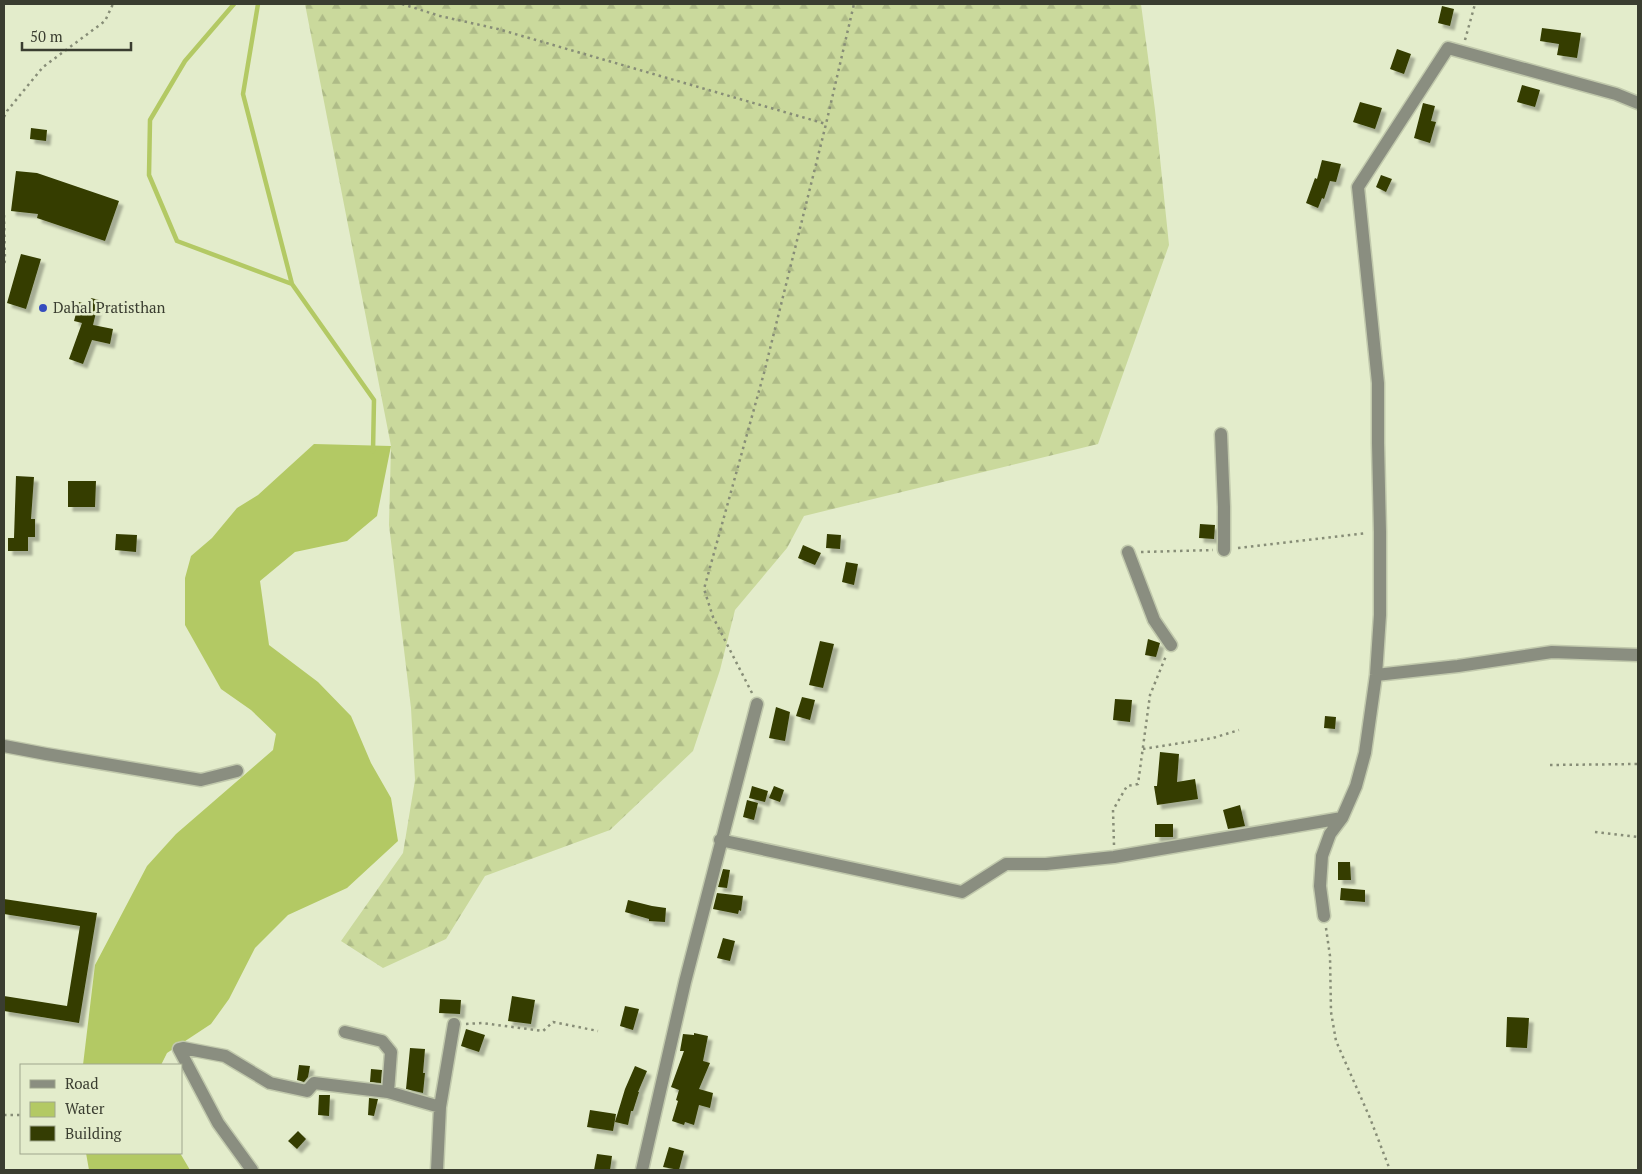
<svg xmlns="http://www.w3.org/2000/svg" width="1642" height="1174" viewBox="0 0 1642 1174" font-family="'PT Serif',serif">
	<style>
		.forest { fill: url(#forest-firs) }
		.water { fill: #b3c964 }
		.lines { fill: none; stroke-linecap: round; stroke-linejoin: round }
		.stream { stroke: #b3c964; stroke-width: 4.5 }
		.building { fill: #343d03; filter: url(#shadow) }
		.minor-casing { stroke: #c1c9ac; stroke-width: 15 }
		.path { stroke: #878d77; stroke-width: 2.5; stroke-dasharray: 2.5 4; stroke-linecap: butt }
		.minor { stroke: #8a8e80; stroke-width: 12 }
		.poi-dot { fill: #354cbe; stroke: #e3eccb; stroke-width: 2 }
		.labels { text-anchor: middle; stroke-width: 5; stroke-linejoin: round; paint-order: stroke }
		.poi-label { font-size: 15px; fill: #3a3d30; stroke: #e3eccb; text-anchor: start }
	</style>
	<defs>
		<pattern id="forest-firs" width="22" height="20" patternUnits="userSpaceOnUse" patternTransform="scale(1.25)"><rect width="22" height="20" fill="#cad99c"/><path d="M5 1l3.5 6h-7zM16 11l3.5 6h-7z" fill="#aebb87"/></pattern>
		<filter id="shadow"><feDropShadow dx="4.5" dy="4.5" stdDeviation="1" flood-color="#0004"/></filter>
	</defs>
	<rect width="100%" height="100%" fill="#e3eccb"/>
	<path class="forest" d="M 305,4 L 1141,4 L 1155,110 L 1169,245 L 1098,444 L 804,516 L 787,548 L 735,610 L 720,670 L 693,751 L 610,830 L 485,876 L 446,939 L 383,968 L 341,941 L 403,853 L 415,780 L 411,708 L 389,525 L 391,446 Z"/>
	<path class="water" d="M 314,444 L 391,446 L 377,516 L 347,541 L 295,552 L 260,581 L 269,645 L 318,682 L 351,716 L 371,763 L 391,798 L 398,841 L 347,888 L 288,915 L 255,948 L 229,999 L 211,1024 L 167,1053 L 161,1065 L 83,1065 L 95,965 L 147,866 L 176,834 L 273,750 L 276,734 L 251,710 L 221,689 L 185,625 L 185,578 L 191,556 L 212,538 L 237,508 L 258,495 Z
		M 86,1153 L 180,1153 L 190,1170 L 89,1170 Z"/>
	<g class="lines">
		<path class="stream" d="M 234,4 L 185,61 L 150,120 L 149,175 L 177,241 L 292,284
			M 258,4 L 243,94 L 292,284 L 374,400 L 373,451"/>
	</g>
	<path class="building" d="M 1442,6 L 1454,9 L 1450,26 L 1438,23 Z
		M 1542,28 L 1581,33 L 1577,58 L 1557,55 L 1559,44 L 1540,41 Z
		M 1397,49 L 1411,54 L 1404,74 L 1390,69 Z
		M 1522,85 L 1540,90 L 1535,107 L 1517,102 Z
		M 1360,102 L 1382,108 L 1375,129 L 1353,122 Z
		M 1423,103 L 1435,106 L 1431,121 L 1436,122 L 1430,143 L 1414,138 Z
		M 31,128 L 47,130 L 46,141 L 30,139 Z
		M 1322,160 L 1341,164 L 1336,182 L 1330,181 L 1324,199 L 1322,198 L 1318,208 L 1306,203 L 1315,178 L 1317,179 Z
		M 16,171 L 37,173 L 119,201 L 105,241 L 37,218 L 38,214 L 11,211 Z
		M 1381,175 L 1392,179 L 1386,192 L 1376,187 Z
		M 21,254 L 41,259 L 26,309 L 7,303 Z
		M 91,298 L 99,300 L 93,325 L 113,329 L 110,344 L 92,340 L 83,364 L 69,359 L 82,323 L 74,321 L 79,302 L 89,305 Z
		M 16,476 L 34,477 L 31,519 L 35,519 L 35,537 L 28,537 L 28,551 L 8,551 L 8,538 L 14,538 Z
		M 68,481 L 96,481 L 95,507 L 68,507 Z
		M 1200,524 L 1215,525 L 1214,539 L 1199,538 Z
		M 116,534 L 137,535 L 136,552 L 115,550 Z
		M 827,534 L 841,535 L 840,549 L 826,548 Z
		M 803,545 L 821,553 L 815,565 L 798,558 Z
		M 846,562 L 858,564 L 854,585 L 842,582 Z
		M 1148,639 L 1160,643 L 1156,657 L 1145,655 Z
		M 820,641 L 834,644 L 823,688 L 809,685 Z
		M 802,697 L 815,700 L 810,720 L 796,716 Z
		M 1115,699 L 1132,700 L 1130,722 L 1113,720 Z
		M 776,707 L 790,712 L 785,741 L 769,738 Z
		M 1325,716 L 1336,717 L 1335,729 L 1324,728 Z
		M 1160,752 L 1179,754 L 1177,782 L 1195,779 L 1198,799 L 1157,805 L 1154,786 L 1157,786 Z
		M 752,786 L 768,791 L 765,802 L 749,798 Z
		M 774,786 L 784,790 L 780,802 L 769,798 Z
		M 747,800 L 758,803 L 754,820 L 743,817 Z
		M 1240,805 L 1245,826 L 1228,829 L 1223,810 Z
		M 1155,824 L 1173,824 L 1173,837 L 1155,837 Z
		M 1338,862 L 1350,862 L 1351,880 L 1338,880 Z
		M 723,869 L 730,870 L 727,888 L 718,887 Z
		M 1341,888 L 1365,890 L 1365,902 L 1340,900 Z
		M 717,893 L 743,896 L 741,911 L 739,910 L 738,914 L 713,909 Z
		M 4,899 L 97,913 L 79,1023 L 4,1011 L 4,996 L 67,1006 L 80,926 L 4,914 Z
		M 628,900 L 652,906 L 666,908 L 665,922 L 649,921 L 649,919 L 625,912 Z
		M 723,938 L 735,941 L 730,961 L 717,958 Z
		M 512,996 L 535,1000 L 531,1024 L 508,1021 Z
		M 440,999 L 461,1000 L 460,1014 L 439,1013 Z
		M 625,1006 L 639,1009 L 633,1030 L 620,1026 Z
		M 1507,1017 L 1529,1018 L 1527,1048 L 1506,1047 Z
		M 466,1029 L 485,1035 L 479,1052 L 461,1046 Z
		M 694,1033 L 708,1036 L 703,1061 L 710,1063 L 699,1089 L 713,1093 L 710,1108 L 699,1105 L 694,1125 L 685,1122 L 684,1125 L 672,1121 L 678,1101 L 676,1100 L 679,1090 L 671,1087 L 684,1051 L 680,1051 L 683,1034 L 694,1035 Z
		M 410,1048 L 425,1049 L 423,1073 L 425,1073 L 423,1093 L 406,1089 Z
		M 299,1065 L 310,1066 L 308,1077 L 304,1082 L 297,1080 Z
		M 635,1066 L 647,1071 L 638,1092 L 639,1092 L 633,1111 L 631,1111 L 628,1125 L 615,1122 L 625,1089 Z
		M 371,1069 L 382,1070 L 381,1083 L 370,1082 Z
		M 319,1095 L 330,1095 L 329,1116 L 318,1115 Z
		M 369,1098 L 378,1099 L 374,1116 L 368,1115 Z
		M 590,1110 L 616,1114 L 613,1131 L 587,1127 Z
		M 298,1131 L 306,1139 L 297,1149 L 288,1141 Z
		M 669,1147 L 684,1151 L 679,1170 L 663,1167 Z
		M 597,1154 L 612,1156 L 610,1170 L 594,1170 Z"/>
	<g class="lines">
		<defs>
			<path id="minor" d="M 1221,434 L 1224,507 L 1224,550
				M 1128,552 L 1154,620 L 1171,645
				M 1376,675 L 1458,666 L 1552,652 L 1638,655
				M 4,746 L 46,754 L 201,780 L 237,771
				M 720,840 L 962,892 L 1006,864 L 1046,864 L 1114,857 L 1342,818
				M 1324,916 L 1320,886 L 1322,856 L 1330,834 L 1342,818 L 1356,786 L 1365,753 L 1376,675 L 1380,615 L 1380,532 L 1378,443 L 1378,383 L 1358,187 L 1448,48 L 1616,94 L 1638,103
				M 345,1032 L 382,1041 L 391,1052 L 388,1092
				M 252,1170 L 218,1123 L 179,1049 L 183,1048 L 225,1056 L 270,1083 L 307,1091 L 314,1083 L 388,1092 L 440,1107
				M 437,1170 L 440,1107 L 454,1024
				M 642,1170 L 685,982 L 757,704"/>
		</defs>
		<use href="#minor" class="minor-casing"/>
		<path class="path" d="M 402,4 L 440,16 L 498,29 L 826,124
			M 1465,40 L 1475,4
			M 4,117 L 7,111 L 43,67 L 105,21 L 113,4
			M 4,215 L 5,260 L 4,266
			M 1238,548 L 1367,533
			M 1141,552 L 1213,550
			M 752,693 L 713,617 L 704,589 L 764,373 L 826,124 L 854,4
			M 1143,749 L 1213,738 L 1239,730
			M 1550,765 L 1638,764
			M 1595,832 L 1638,837
			M 1114,845 L 1113,810 L 1127,786 L 1138,784 L 1150,695 L 1166,656
			M 1326,928 L 1330,956 L 1331,1012 L 1336,1041 L 1370,1118 L 1390,1170
			M 466,1024 L 482,1023 L 543,1031 L 553,1022 L 598,1031
			M 4,1115 L 21,1115"/>
		<use href="#minor" class="minor"/>
	</g>
	<circle class="poi-dot" cx="43" cy="308" r="5"/>
	<g class="labels">
		<g class="poi-label">
			<text x="53" y="313">Dahal Pratisthan</text>
		</g>
	</g>
	<rect width="1642" height="1174" fill="none" stroke="#3a3d30" stroke-width="10"/>
	<rect x="20" y="1064" width="162" height="90" fill="#e3eccb" stroke="#9fa68d"/>
	<rect x="30" y="1080" width="25" height="8" fill="#8a8e80" stroke="#9fa68d"/>
	<text x="65" y="1089" font-size="15" fill="#3a3d30">Road</text>
	<rect x="30" y="1102" width="25" height="15" fill="#b3c964" stroke="#9fa68d"/>
	<text x="65" y="1114" font-size="15" fill="#3a3d30">Water</text>
	<rect x="30" y="1126" width="25" height="15" fill="#343d03" stroke="#9fa68d"/>
	<text x="65" y="1139" font-size="15" fill="#3a3d30">Building</text>
	<path d="M22 42v8h109v-8" fill="none" stroke="#3a3d30" stroke-width="2.5"/>
	<text x="30" y="42" font-size="15" fill="#3a3d30" stroke="#e3eccb" stroke-width="4" paint-order="stroke">50 m</text>
</svg>
